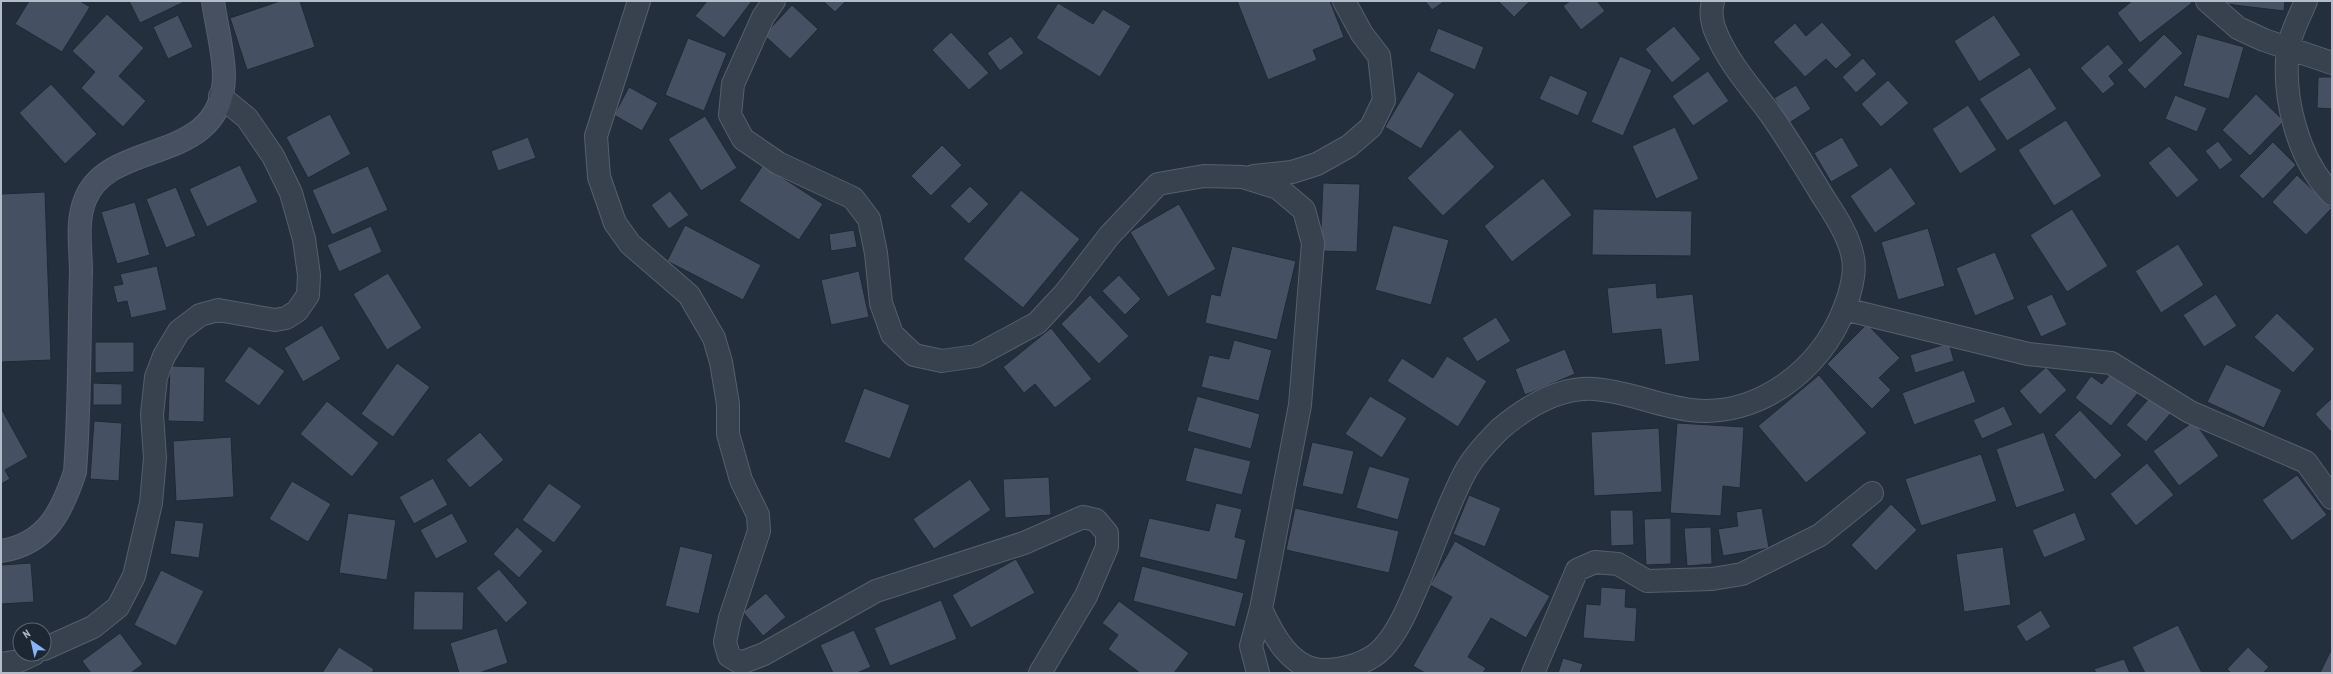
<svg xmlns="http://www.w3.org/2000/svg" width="2333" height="674" viewBox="0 0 2333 674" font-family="'PT Sans Narrow',sans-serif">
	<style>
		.building { fill: #455162; stroke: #1f2835 }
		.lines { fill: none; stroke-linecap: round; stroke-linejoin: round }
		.street-casing { stroke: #565f6c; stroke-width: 24 }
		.secondary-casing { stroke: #565f6c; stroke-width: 24 }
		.street { stroke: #38414e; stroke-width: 22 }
		.secondary { stroke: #465061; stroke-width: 22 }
	</style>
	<rect width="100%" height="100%" fill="#242f3e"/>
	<path class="building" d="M 29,1 L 80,1 L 90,7 L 62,52 L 15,24 Z
		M 129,1 L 183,1 L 184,2 L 140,23 Z
		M 280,1 L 300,1 L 315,47 L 247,70 L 230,18 Z
		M 707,1 L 752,1 L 724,38 L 695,16 Z
		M 823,1 L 846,1 L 835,12 Z
		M 1237,1 L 1330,1 L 1344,37 L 1313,50 L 1317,60 L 1268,80 Z
		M 1425,1 L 1445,1 L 1432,10 Z
		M 1498,1 L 1530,1 L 1514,17 Z
		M 1570,1 L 1597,1 L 1605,11 L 1581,30 L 1563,6 Z
		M 2132,1 L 2190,1 L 2192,3 L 2140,43 L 2117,13 Z
		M 2226,1 L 2285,1 L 2284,11 L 2226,4 Z
		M 1058,3 L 1093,24 L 1103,9 L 1131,26 L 1100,77 L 1036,38 Z
		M 792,5 L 818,29 L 790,59 L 764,35 Z
		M 107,14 L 144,48 L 119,76 L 146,101 L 123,127 L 81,88 L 95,72 L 72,51 Z
		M 178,15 L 193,47 L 168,59 L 153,27 Z
		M 1994,15 L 2021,55 L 1979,82 L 1954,41 Z
		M 1822,22 L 1852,55 L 1836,69 L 1826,59 L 1805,77 L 1773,42 L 1795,23 L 1806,36 Z
		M 1674,26 L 1701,59 L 1672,83 L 1645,49 Z
		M 1438,28 L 1484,47 L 1475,70 L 1429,51 Z
		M 951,32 L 989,73 L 969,90 L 932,50 Z
		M 2164,34 L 2183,53 L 2145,89 L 2127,70 Z
		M 2197,34 L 2244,47 L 2229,99 L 2183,86 Z
		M 1011,36 L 1024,53 L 1000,71 L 987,53 Z
		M 688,38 L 727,53 L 704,111 L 665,95 Z
		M 2108,44 L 2124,63 L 2109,76 L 2115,84 L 2103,94 L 2080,68 Z
		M 1620,56 L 1652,70 L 1623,136 L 1591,122 Z
		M 1863,58 L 1877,74 L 1856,93 L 1842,77 Z
		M 2030,67 L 2057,109 L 2007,141 L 1979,99 Z
		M 1418,71 L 1455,94 L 1421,149 L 1385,127 Z
		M 1708,71 L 1729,101 L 1693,126 L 1672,96 Z
		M 1550,75 L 1588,92 L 1578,116 L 1539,99 Z
		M 2318,77 L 2332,77 L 2332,109 L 2317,108 Z
		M 1888,80 L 1909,103 L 1881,127 L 1861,104 Z
		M 51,84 L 97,134 L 65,164 L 19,113 Z
		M 1796,85 L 1811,109 L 1789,123 L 1774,98 Z
		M 629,87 L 658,103 L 642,131 L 614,115 Z
		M 2256,94 L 2284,121 L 2250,156 L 2222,130 Z
		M 2175,95 L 2207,108 L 2197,132 L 2165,119 Z
		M 1968,105 L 1997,150 L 1960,174 L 1932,129 Z
		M 330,114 L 351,154 L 308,178 L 286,137 Z
		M 705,116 L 737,168 L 701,191 L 668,139 Z
		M 2066,120 L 2102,176 L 2054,206 L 2018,150 Z
		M 1675,127 L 1699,179 L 1656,199 L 1632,146 Z
		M 1460,129 L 1495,167 L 1443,216 L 1407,178 Z
		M 528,137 L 536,158 L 498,171 L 491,151 Z
		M 1842,137 L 1859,166 L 1831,182 L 1814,153 Z
		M 2218,141 L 2233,160 L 2220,170 L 2205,151 Z
		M 2273,142 L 2296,165 L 2263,199 L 2239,176 Z
		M 942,145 L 962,165 L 931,196 L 911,176 Z
		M 2169,146 L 2199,180 L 2177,198 L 2148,163 Z
		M 240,165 L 258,202 L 207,227 L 189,189 Z
		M 763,165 L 823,204 L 799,240 L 739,201 Z
		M 368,166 L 388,210 L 332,235 L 312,190 Z
		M 1891,167 L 1916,204 L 1875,233 L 1850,196 Z
		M 2297,175 L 2332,208 L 2306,235 L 2272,202 Z
		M 1543,178 L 1572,215 L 1512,262 L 1484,226 Z
		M 1323,183 L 1360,184 L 1357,252 L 1320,251 Z
		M 970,186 L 989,204 L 969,224 L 950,206 Z
		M 176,187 L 196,236 L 166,248 L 146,199 Z
		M 1021,190 L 1080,239 L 1023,308 L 963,259 Z
		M 670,191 L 689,215 L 669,229 L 651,205 Z
		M 45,192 L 51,360 L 1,362 L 1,194 Z
		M 135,202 L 150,255 L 117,264 L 101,212 Z
		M 1179,204 L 1216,269 L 1168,297 L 1130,232 Z
		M 1593,209 L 1692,211 L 1691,256 L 1592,255 Z
		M 2072,209 L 2108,266 L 2067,292 L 2030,235 Z
		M 685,225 L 761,265 L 743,300 L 667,261 Z
		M 1393,225 L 1449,240 L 1431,305 L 1375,290 Z
		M 371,226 L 382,252 L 339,272 L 327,245 Z
		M 1928,228 L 1945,286 L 1898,300 L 1881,242 Z
		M 854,230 L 857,247 L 831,251 L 829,234 Z
		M 2178,244 L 2204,285 L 2161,313 L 2135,271 Z
		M 1232,246 L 1296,261 L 1277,340 L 1205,323 L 1211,294 L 1220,296 Z
		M 1995,252 L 2015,299 L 1975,316 L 1956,268 Z
		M 157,266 L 167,310 L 131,318 L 127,301 L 117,303 L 113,286 L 123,284 L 120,274 Z
		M 859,271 L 869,317 L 831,325 L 821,280 Z
		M 388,273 L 422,328 L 387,350 L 353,294 Z
		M 1119,275 L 1141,299 L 1125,315 L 1102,291 Z
		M 1656,283 L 1657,298 L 1693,294 L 1700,361 L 1665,365 L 1661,329 L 1612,334 L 1607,288 Z
		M 2052,294 L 2067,325 L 2041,337 L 2026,306 Z
		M 2216,294 L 2237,326 L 2204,347 L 2183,315 Z
		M 1090,295 L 1129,336 L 1099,364 L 1061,324 Z
		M 2277,313 L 2315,349 L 2293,373 L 2254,337 Z
		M 1496,317 L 1511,341 L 1477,362 L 1462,338 Z
		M 1867,324 L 1900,358 L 1879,378 L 1891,390 L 1872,409 L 1827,364 Z
		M 322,325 L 341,359 L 303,382 L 284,348 Z
		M 1051,328 L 1092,379 L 1055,408 L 1035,384 L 1024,393 L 1003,367 Z
		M 1234,340 L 1272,350 L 1259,401 L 1201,387 L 1209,355 L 1229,359 Z
		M 95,342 L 134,342 L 134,372 L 95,373 Z
		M 1949,343 L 1954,361 L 1915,373 L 1910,355 Z
		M 249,346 L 285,371 L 259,406 L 224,381 Z
		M 1565,349 L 1575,374 L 1525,395 L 1515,369 Z
		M 1447,356 L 1487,381 L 1458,427 L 1387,381 L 1402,358 L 1433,378 Z
		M 397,363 L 430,387 L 393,437 L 361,414 Z
		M 2226,364 L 2282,390 L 2264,428 L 2207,402 Z
		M 170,366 L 205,367 L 204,422 L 168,421 Z
		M 2046,367 L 2067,390 L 2040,415 L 2019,391 Z
		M 1964,370 L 1976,402 L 1914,425 L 1902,393 Z
		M 2111,373 L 2138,393 L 2111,426 L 2075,398 L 2091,376 L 2102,384 Z
		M 1819,375 L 1867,433 L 1806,483 L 1758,426 Z
		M 93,383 L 122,384 L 122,405 L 93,405 Z
		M 864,388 L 910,405 L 890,459 L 844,442 Z
		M 1197,396 L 1260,414 L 1251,449 L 1187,431 Z
		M 1370,396 L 1407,418 L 1382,458 L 1345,434 Z
		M 2151,396 L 2171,413 L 2146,442 L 2126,425 Z
		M 2332,398 L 2332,433 L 2315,414 Z
		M 327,401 L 379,443 L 352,477 L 300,434 Z
		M 2004,406 L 2013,425 L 1982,439 L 1973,420 Z
		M 1,408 L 28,457 L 5,470 L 10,479 L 1,484 Z
		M 2080,410 L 2122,455 L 2095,480 L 2054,435 Z
		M 94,421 L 122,423 L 119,481 L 90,479 Z
		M 2194,421 L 2219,456 L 2179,486 L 2153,451 Z
		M 1677,423 L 1744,427 L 1740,488 L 1723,486 L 1721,516 L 1670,513 Z
		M 1659,428 L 1662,492 L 1594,496 L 1591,432 Z
		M 480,432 L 504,460 L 470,488 L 446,460 Z
		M 2044,432 L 2065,491 L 2016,508 L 1996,449 Z
		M 231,437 L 234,497 L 176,501 L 173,441 Z
		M 1312,442 L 1354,451 L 1343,495 L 1302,486 Z
		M 1194,447 L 1251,461 L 1242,495 L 1185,481 Z
		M 1981,454 L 1997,501 L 1921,526 L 1905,479 Z
		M 2147,463 L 2174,495 L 2136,526 L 2110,494 Z
		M 1369,466 L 1410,478 L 1398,520 L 1356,508 Z
		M 2297,475 L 2327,515 L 2292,541 L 2262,500 Z
		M 1049,477 L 1051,515 L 1005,518 L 1003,479 Z
		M 433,478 L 448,505 L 414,524 L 399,497 Z
		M 970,479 L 991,510 L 934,549 L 913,519 Z
		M 292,481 L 331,504 L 308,542 L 269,519 Z
		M 549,483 L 582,506 L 554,543 L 522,520 Z
		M 1469,495 L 1501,508 L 1485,547 L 1453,534 Z
		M 1216,503 L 1242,509 L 1235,537 L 1246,540 L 1237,580 L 1139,557 L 1149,518 L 1209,531 Z
		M 1891,504 L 1917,530 L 1876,571 L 1851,545 Z
		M 1295,508 L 1399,531 L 1389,573 L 1286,550 Z
		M 1762,508 L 1769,548 L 1723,556 L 1718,529 L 1738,526 L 1736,512 Z
		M 1610,510 L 1633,510 L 1634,545 L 1611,546 Z
		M 2075,512 L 2086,540 L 2044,558 L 2032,530 Z
		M 348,513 L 396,520 L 387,580 L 339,573 Z
		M 452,513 L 468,542 L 436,559 L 420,530 Z
		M 1671,518 L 1671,564 L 1646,565 L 1644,519 Z
		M 175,520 L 204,523 L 199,558 L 170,554 Z
		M 517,527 L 543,551 L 519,578 L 493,554 Z
		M 1711,527 L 1712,564 L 1687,566 L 1684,528 Z
		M 1455,541 L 1550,596 L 1526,638 L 1491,618 L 1468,657 L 1486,668 L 1483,673 L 1425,673 L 1413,666 L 1452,597 L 1430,585 Z
		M 680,546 L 713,554 L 699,614 L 665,606 Z
		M 2003,547 L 2011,605 L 1964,612 L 1956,554 Z
		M 1016,559 L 1035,593 L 971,628 L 952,595 Z
		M 31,563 L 34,602 L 1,604 L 1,565 Z
		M 1142,566 L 1244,593 L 1235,627 L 1133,601 Z
		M 499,569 L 528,603 L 506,623 L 476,588 Z
		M 161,570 L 204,591 L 176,646 L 134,625 Z
		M 1601,587 L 1626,589 L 1625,607 L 1637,608 L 1635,642 L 1583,638 L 1586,604 L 1600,605 Z
		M 414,591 L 464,592 L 463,630 L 413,630 Z
		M 766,593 L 786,617 L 763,636 L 743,612 Z
		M 941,600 L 957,639 L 890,666 L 874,628 Z
		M 1119,601 L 1189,653 L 1174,673 L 1140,673 L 1108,649 L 1118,635 L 1102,623 Z
		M 2041,610 L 2051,627 L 2026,642 L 2016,626 Z
		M 2178,625 L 2202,673 L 2145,673 L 2132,647 Z
		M 497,628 L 508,663 L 479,673 L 459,673 L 450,643 Z
		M 854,630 L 871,667 L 857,673 L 833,673 L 820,645 Z
		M 120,633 L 143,664 L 131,673 L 91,673 L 82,661 Z
		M 339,647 L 374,669 L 372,673 L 322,673 Z
		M 2248,647 L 2269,667 L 2263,673 L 2231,673 L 2227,669 Z
		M 2332,648 L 2332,673 L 2320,673 Z
		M 1563,658 L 1583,664 L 1580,673 L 1558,673 Z
		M 2124,659 L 2130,673 L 2096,673 L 2094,669 Z"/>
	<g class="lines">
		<defs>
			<path id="street" d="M 639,1 L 596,136 L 599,177 L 615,223 L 630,244 L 689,295 L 714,338 L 721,362 L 728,404 L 728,434 L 741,480 L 758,515 L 759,531 L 730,618 L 725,642 L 729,656 L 741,663 L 764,654 L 876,591 L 1024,543 L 1083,517 L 1096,520 L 1107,533 L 1107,547 L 1086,596 L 1040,673
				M 774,1 L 763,17 L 733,84 L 730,115 L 743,139 L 778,163 L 853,198 L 869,219 L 876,253 L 881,303 L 892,334 L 914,355 L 942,361 L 976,356 L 1037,323 L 1065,293 L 1109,236 L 1158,184 L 1204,176 L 1243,177 L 1278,188 L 1304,210 L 1313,243 L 1300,405 L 1261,609 C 1273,635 1291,670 1324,670 C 1344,670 1369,663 1383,648 C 1400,629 1409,605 1419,582 C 1434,546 1446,509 1464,474 C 1472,458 1487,442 1500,429 C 1526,407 1559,387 1594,389 C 1627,391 1658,406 1691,410 C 1757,418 1821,370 1844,309 C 1850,295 1856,273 1853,258 C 1849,235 1834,214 1822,195 C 1805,167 1788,139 1769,112 C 1751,88 1729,63 1717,35 C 1712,24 1710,12 1713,1
				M 2207,1 L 2238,28 L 2264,40 L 2332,63
				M 2306,1 C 2300,16 2290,34 2288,49 C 2282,97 2298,160 2332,194
				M 1254,176 L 1292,172 L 1317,164 L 1349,146 L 1371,127 L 1384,100 L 1379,56 L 1362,34 L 1344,1
				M 1844,309 L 2028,354 L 2111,363 L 2190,412 L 2306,462 L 2332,498
				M 44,649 L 93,627 L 118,607 L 134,576 L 151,503 L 155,458 L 152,414 L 156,377 L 164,356 L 179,331 L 200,315 L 218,310 L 275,320 L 286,318 L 297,311 L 308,295 L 309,275 L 304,239 L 291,193 L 273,156 L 247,118 L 220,96
				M 1,664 L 19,661 L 34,654
				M 1258,673 L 1251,646 L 1261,609
				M 1533,673 L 1577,570 L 1595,562 L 1618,564 L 1647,581 L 1712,579 L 1742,574 L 1820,535 L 1872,493"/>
			<path id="secondary" d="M 1,551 C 47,544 62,511 75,472 C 80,406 79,339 81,272 C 81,249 76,222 85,200 C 109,137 223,167 224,76 C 224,53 216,24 213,1"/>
		</defs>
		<use href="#street" class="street-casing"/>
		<use href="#secondary" class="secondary-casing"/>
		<use href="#street" class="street"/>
		<use href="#secondary" class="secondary"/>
	</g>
	<rect width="2333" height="674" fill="none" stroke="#b4bcc9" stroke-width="4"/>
	<g transform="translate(32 642) rotate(326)"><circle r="19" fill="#1d2633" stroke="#59626f"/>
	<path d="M0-3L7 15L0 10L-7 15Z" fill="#8ab4f8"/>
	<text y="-6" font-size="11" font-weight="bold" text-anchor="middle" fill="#b4bcc9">N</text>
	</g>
</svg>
